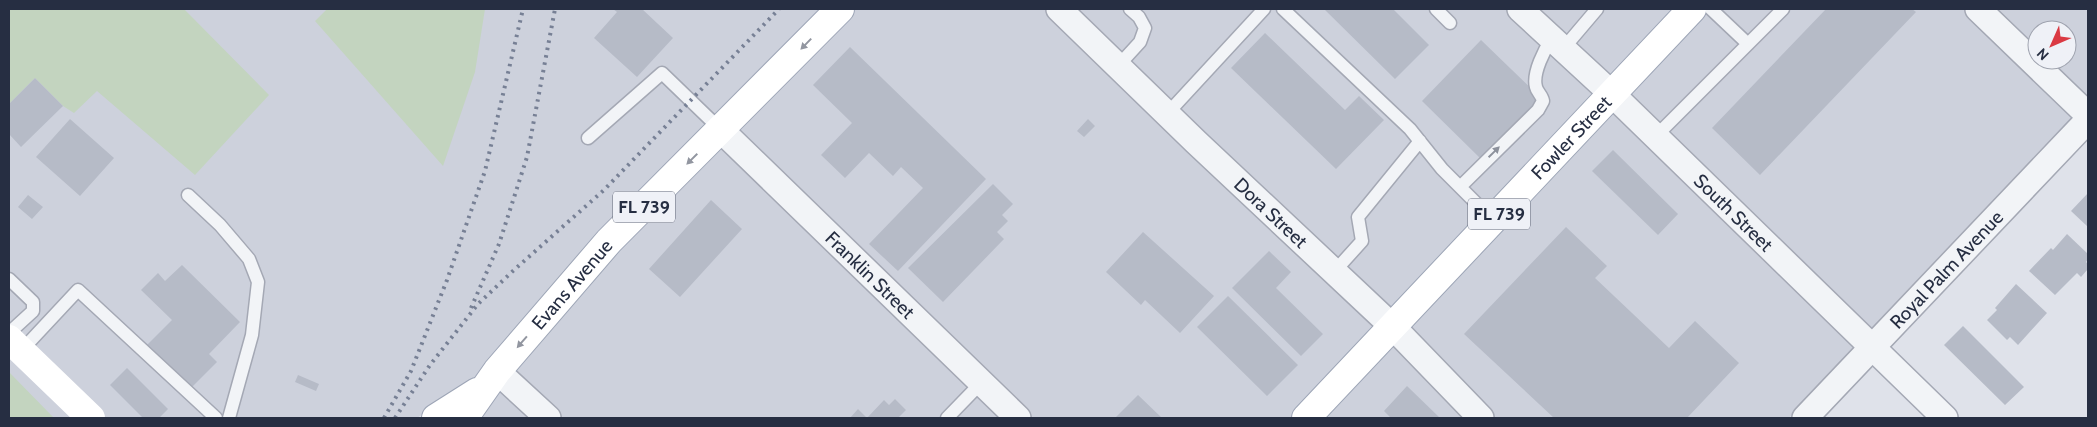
<svg xmlns="http://www.w3.org/2000/svg" width="2097" height="427" viewBox="0 0 2097 427" font-family="Cabin,sans-serif">
	<style>
		.built { fill: #cdd1dc; fill-rule: evenodd }
		.green { fill: #c3d4bf }
		.building { fill: #b6bbc7 }
		.lines { fill: none; stroke-linecap: round; stroke-linejoin: round }
		.lane-casing { stroke: #a4a8b4; stroke-width: 15 }
		.street-casing { stroke: #a4a8b4; stroke-width: 28 }
		.primary-casing { stroke: #9da5b6; stroke-width: 30 }
		.lane { stroke: #f2f4f7; stroke-width: 12 }
		.street { stroke: #f2f4f7; stroke-width: 25 }
		.secondary { stroke: #fff; stroke-width: 28 }
		.primary { stroke: #fff; stroke-width: 28 }
		.rail { stroke: #778095; stroke-width: 4; stroke-dasharray: 2.5 5; stroke-linecap: butt }
		.oneway { fill: #9296a0 }
		.oneway2 { fill: #8c919c }
		.labels { text-anchor: middle; stroke-width: 4.5; stroke-linejoin: round; paint-order: stroke }
		.shield { fill: #eff1f7; stroke: #626878; stroke-width: 1 }
		.shield-label { font-size: 18px; font-weight: bold; fill: #262e42 }
		.street-label { font-size: 19px; fill: #262e42; stroke: #eff1f7 }
	</style>
	<rect width="100%" height="100%" fill="#dfe2ea"/>
	<path class="built" d="M 9,9 L 824,9 L 479,377 L 417,418 L 9,418 Z
		M 855,9 L 1676,9 L 1291,418 L 477,418 L 501,385 L 618,249 Z
		M 1707,9 L 2088,9 L 2088,105 L 1789,418 L 1321,418 ZM 2037,30 L 2067,30 L 2067,60 L 2037,60 Z"/>
	<path class="green" d="M 9,9 L 184,9 L 269,95 L 195,175 L 97,91 L 74,113 L 63,106 L 35,78 L 9,104 Z
		M 327,9 L 485,9 L 475,72 L 443,166 L 315,21 Z
		M 9,372 L 54,418 L 9,418 Z"/>
	<path class="building" d="M 613,9 L 642,9 L 673,38 L 637,77 L 594,38 L 617,12 Z
		M 1324,9 L 1393,9 L 1429,45 L 1395,79 Z
		M 1826,9 L 1912,9 L 1916,12 L 1760,175 L 1712,128 Z
		M 1265,33 L 1345,110 L 1359,96 L 1384,120 L 1336,169 L 1231,68 Z
		M 1481,40 L 1541,98 L 1481,159 L 1422,101 Z
		M 850,47 L 986,179 L 898,271 L 869,244 L 923,188 L 901,167 L 893,176 L 869,153 L 845,178 L 821,155 L 852,123 L 813,85 Z
		M 35,78 L 63,106 L 21,147 L 9,134 L 9,104 Z
		M 70,119 L 114,158 L 80,196 L 36,157 Z
		M 1088,119 L 1095,126 L 1084,137 L 1077,131 Z
		M 1613,150 L 1678,214 L 1658,235 L 1592,171 Z
		M 993,184 L 1013,204 L 1002,215 L 1008,221 L 997,232 L 1004,239 L 943,302 L 908,268 Z
		M 2088,193 L 2088,227 L 2071,211 Z
		M 28,195 L 43,207 L 32,219 L 18,207 Z
		M 711,200 L 742,229 L 680,297 L 649,269 Z
		M 1566,227 L 1607,266 L 1595,278 L 1669,348 L 1695,321 L 1739,363 L 1687,418 L 1554,418 L 1464,334 Z
		M 1143,232 L 1214,296 L 1180,333 L 1145,300 L 1141,305 L 1106,272 Z
		M 2067,234 L 2088,254 L 2088,259 L 2086,262 L 2088,264 L 2088,269 L 2081,277 L 2077,273 L 2055,295 L 2029,271 L 2051,248 L 2053,250 Z
		M 1269,251 L 1291,272 L 1276,288 L 1323,334 L 1301,356 L 1232,288 Z
		M 182,265 L 240,322 L 209,354 L 217,362 L 191,388 L 147,345 L 172,320 L 141,290 L 158,273 L 165,281 Z
		M 2016,284 L 2047,313 L 2018,345 L 2010,337 L 2007,340 L 1987,320 L 1997,310 L 1995,308 Z
		M 1228,296 L 1298,365 L 1267,396 L 1197,327 Z
		M 1963,326 L 2024,387 L 2005,405 L 1944,345 Z
		M 127,368 L 168,409 L 159,418 L 143,418 L 110,385 Z
		M 298,375 L 319,384 L 316,391 L 295,382 Z
		M 1407,386 L 1440,418 L 1391,418 L 1384,411 Z
		M 1138,395 L 1162,418 L 1115,418 Z
		M 895,399 L 906,410 L 898,418 L 850,418 L 858,409 L 867,418 L 884,400 L 889,405 Z"/>
	<g class="lines">
		<defs>
			<path id="lane" d="M 1283,9 L 1410,129 L 1442,169 L 1493,220
				M 1436,9 L 1450,23
				M 1711,9 L 1748,44
				M 1563,49 L 1597,9
				M 1118,66 L 1140,42 L 1145,28 L 1139,17 L 1130,9
				M 1167,114 L 1264,9
				M 1655,137 L 1783,9
				M 588,138 L 662,73 L 721,130
				M 1460,187 L 1538,110 L 1543,101 C 1542,95 1537,92 1536,87 C 1532,73 1545,49 1552,38
				M 188,195 L 220,225 L 249,259 L 258,282 L 252,335 L 229,418
				M 1334,272 L 1362,241 L 1358,217 L 1420,141
				M 9,279 L 33,302 L 33,311 L 9,333
				M 21,351 L 78,290 L 216,418
				M 947,418 L 981,383"/>
			<g id="street">
				<path id="s1" d="M 1059,9 L 1196,142 L 1393,327 L 1481,418"/>
				<path id="s2" d="M 1520,9 L 1611,93 L 1945,418"/>
				<path d="M 1978,9 L 2088,115"/>
				<path id="s3" d="M 721,130 L 1018,418"/>
				<path d="M 497,371 L 548,418"/>
				<path id="s4" d="M 1805,418 L 2088,120"/>
			</g>
			<g id="primary">
				<path d="M 436,418 L 477,392"/>
				<path id="s5" d="M 464,418 L 497,371 L 609,241 L 840,9"/>
				<path id="s6" d="M 1306,418 L 1692,9"/>
			</g>
		</defs>
		<use href="#lane" class="lane-casing"/>
		<use href="#street" class="street-casing"/>
		<use href="#primary" class="primary-casing"/>
		<use href="#lane" class="lane"/>
		<use href="#street" class="street"/>
		<path class="secondary" d="M 9,339 L 91,418"/>
		<use href="#primary" class="primary"/>
		<path class="rail" d="M 471,308 L 499,244 L 527,157 L 555,9
			M 384,418 L 411,371 L 447,280 L 485,171 L 523,9
			M 395,418 L 430,365 L 478,304 L 514,270 L 604,190 L 779,9"/>
	</g>
	<defs><path id="oneway-solid" d="M-6-.8H1V-3.2L6.5 0L1 3.2V.8H-6Z" transform="scale(1.25)"/></defs>
	<g class="oneway">
		<use href="#oneway-solid" transform="translate(806 44) rotate(134)"/>
		<use href="#oneway-solid" transform="translate(692 159) rotate(135)"/>
		<use href="#oneway-solid" transform="translate(522 342) rotate(131)"/>
	</g>
	<use class="oneway2" href="#oneway-solid" transform="translate(1494 152) rotate(-44)"/>
	<g class="labels">
		<g class="shield">
			<rect x="613" y="191.5" width="62" height="31" rx="4"/>
			<rect x="1468" y="198.5" width="62" height="31" rx="4"/>
		</g>
		<g class="shield-label">
			<text x="644" y="213">FL 739</text>
			<text x="1499" y="220">FL 739</text>
		</g>
		<g class="street-label">
			<text dy="7" stroke="none"><textPath href="#s6" startOffset="386">Fowler Street</textPath></text>
			<text dy="7" stroke="none"><textPath href="#s1" startOffset="294">Dora Street</textPath></text>
			<text dy="7" stroke="none"><textPath href="#s2" startOffset="295">South Street</textPath></text>
			<text dy="7" stroke="none"><textPath href="#s4" startOffset="205">Royal Palm Avenue</textPath></text>
			<text dy="7" stroke="none"><textPath href="#s3" startOffset="208">Franklin Street</textPath></text>
			<text dy="7" stroke="none"><textPath href="#s5" startOffset="172">Evans Avenue</textPath></text>
		</g>
	</g>
	<rect width="2097" height="427" fill="none" stroke="#262e42" stroke-width="20"/>
	<g transform="translate(2052 45) rotate(225)"><circle r="24" fill="#eff1f7" stroke="#9fa3af"/>
	<path d="M0-4L9 19L0 12L-9 19Z" fill="#da3943"/>
	<text y="-8" font-size="14" font-weight="bold" text-anchor="middle" fill="#262e42">N</text>
	</g>
</svg>
